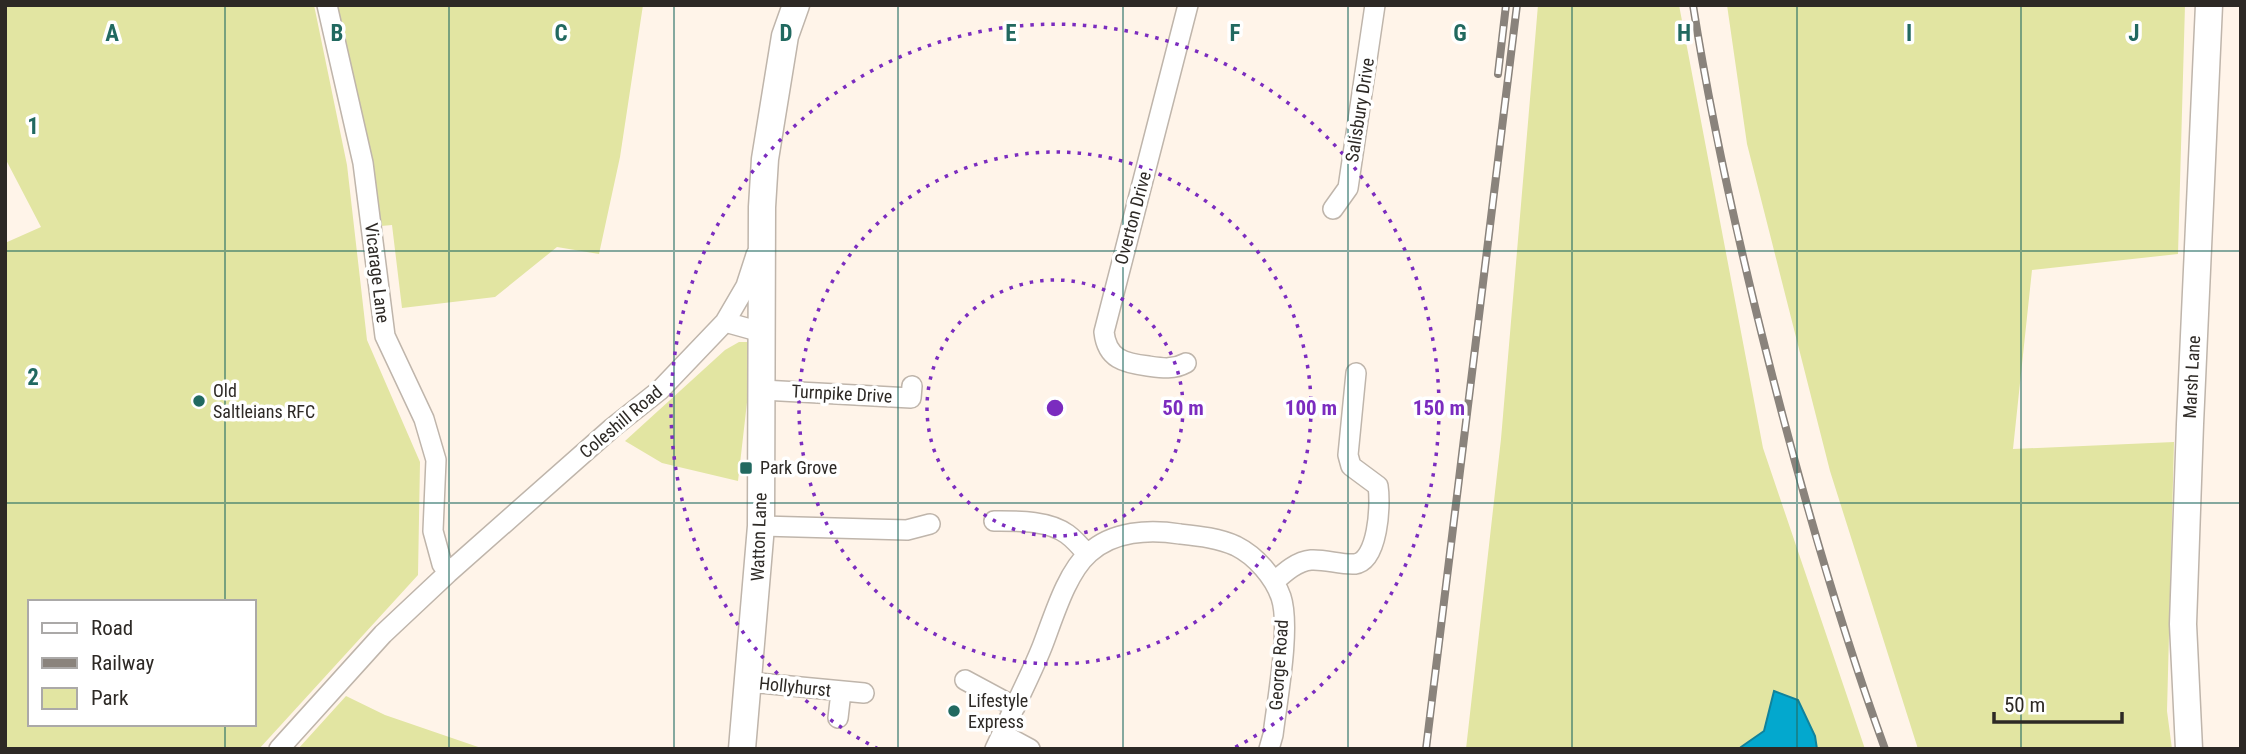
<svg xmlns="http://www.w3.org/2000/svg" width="2246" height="754" viewBox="0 0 2246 754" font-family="'Roboto Condensed',sans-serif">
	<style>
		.green { fill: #e2e5a2; fill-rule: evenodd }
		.water { fill: #03a8ce; stroke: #10829b; stroke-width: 2 }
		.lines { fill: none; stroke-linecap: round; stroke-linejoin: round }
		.street-casing { stroke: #bfb5ab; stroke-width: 22 }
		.secondary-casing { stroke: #bfb5ab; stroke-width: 29 }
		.street { stroke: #fff; stroke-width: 19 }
		.secondary { stroke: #fff; stroke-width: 26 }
		.rail-casing { stroke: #8a837c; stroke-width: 8 }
		.rail { stroke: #fff; stroke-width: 5; stroke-dasharray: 16; stroke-linecap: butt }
		.grid { fill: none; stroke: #216960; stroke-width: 2; stroke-opacity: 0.55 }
		.ring { fill: none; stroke: #7b2cbf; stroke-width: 3.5; stroke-dasharray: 3.5 7 }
		.poi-dot { fill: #216960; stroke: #fff; stroke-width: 2.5 }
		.labels { text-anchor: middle; stroke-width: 7; stroke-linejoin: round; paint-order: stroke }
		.street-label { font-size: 18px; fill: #2d2925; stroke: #fff }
		.poi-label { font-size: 18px; fill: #2d2925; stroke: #fff; text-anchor: start }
		.grid-label { font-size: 23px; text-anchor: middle; font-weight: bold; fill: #216960; stroke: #fff; stroke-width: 7; stroke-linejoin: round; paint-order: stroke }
		.centre { fill: #7b2cbf; stroke: #fff; stroke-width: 3.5 }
		.ring-label { font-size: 21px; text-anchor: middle; font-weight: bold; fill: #7b2cbf; stroke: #fff; stroke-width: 7; stroke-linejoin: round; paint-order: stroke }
	</style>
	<rect width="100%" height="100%" fill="#fff4e9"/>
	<path class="green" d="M 5,5 L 314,5 L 347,165 L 367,340 L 420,462 L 418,575 L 259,749 L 5,749 L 5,243 L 41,227 L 5,158 ZM 30,602 L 254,602 L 254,724 L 30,724 Z
		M 330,5 L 643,5 L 620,157 L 599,254 L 557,247 L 495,297 L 402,308 L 392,225 L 381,226 Z
		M 1538,5 L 1679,5 L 1763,448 L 1865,749 L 1466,749 L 1501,439 Z
		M 1727,5 L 2185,5 L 2178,254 L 2032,270 L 2013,449 L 2174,442 L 2167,711 L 2172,749 L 1918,749 L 1830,471 L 1747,144 Z
		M 739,342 L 748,342 L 753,350 L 738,481 L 662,463 L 625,441 L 725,350 Z
		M 346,696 L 385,715 L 484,749 L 298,749 Z"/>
	<path class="water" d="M 1774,691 L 1798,700 L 1815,736 L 1817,749 L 1742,749 L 1741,747 L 1764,731 Z"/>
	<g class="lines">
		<defs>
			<path id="street" d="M 327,5 L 363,163 L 385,336 L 424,419 L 436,460 L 433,531 L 442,564 L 448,573
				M 1333,209 L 1348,188 L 1375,5
				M 725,322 L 761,332
				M 1186,363 C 1173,370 1162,368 1148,366 C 1124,363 1107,359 1104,332 L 1188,5
				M 762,390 L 911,398 L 912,386
				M 994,521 C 1017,521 1048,520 1067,534 C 1074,539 1081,547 1087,554
				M 761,526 L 907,530 L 930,524
				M 1274,582 C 1284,573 1297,561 1311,560 C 1325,559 1341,565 1355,564 C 1378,561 1381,505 1378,486 L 1351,466 L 1348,455 L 1356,373
				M 965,680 L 1015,707
				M 749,682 L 864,693
				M 838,718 L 841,692
				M 1002,734 C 1015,705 1030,677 1042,647 C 1053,619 1066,573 1089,553 C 1113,531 1149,529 1180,534 C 1199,536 1219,538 1236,546 C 1256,556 1274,577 1281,597 C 1291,627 1277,701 1273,735 L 1269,749
				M 279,749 L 383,634 L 448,573 L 612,428 L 660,390 L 725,322 L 746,286 L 756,255
				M 995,749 L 1002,734 L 1030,749"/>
			<path id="secondary" d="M 742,749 L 761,526 L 762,207 L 765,159 L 785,36 L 796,5
				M 2189,749 L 2183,624 L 2190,424 L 2209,5"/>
		</defs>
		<use href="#street" class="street-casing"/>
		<use href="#secondary" class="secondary-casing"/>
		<use href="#street" class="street"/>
		<use href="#secondary" class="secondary"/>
		<defs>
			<path id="rail" d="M 1693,5 C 1712,126 1739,245 1769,363 C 1802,493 1839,623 1885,749
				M 1498,74 L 1506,5
				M 1426,749 L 1517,5"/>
		</defs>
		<use href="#rail" class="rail-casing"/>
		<use href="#rail" class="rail"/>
	</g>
	<path class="grid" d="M 225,5 L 225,602M 449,5 L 449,749M 674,5 L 674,749M 898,5 L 898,749M 1123,5 L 1123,749M 1348,5 L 1348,749M 1572,5 L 1572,749M 1797,5 L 1797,749M 2021,5 L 2021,749M 5,251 L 2241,251M 5,503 L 2241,503M 225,724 L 225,749"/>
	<g class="ring">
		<circle cx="1055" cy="408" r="128"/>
		<circle cx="1055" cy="408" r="256"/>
		<path d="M878 749A384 384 0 1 1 1232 749"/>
	</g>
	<g class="poi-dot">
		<circle cx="199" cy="401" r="7"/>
		<rect x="739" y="461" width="14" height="14" rx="3.5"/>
		<circle cx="954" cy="711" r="7"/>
	</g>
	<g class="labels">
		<g class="street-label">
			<text transform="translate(1360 110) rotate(-81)" y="6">Salisbury Drive</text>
			<text transform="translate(1133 218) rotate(-75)" y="6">Overton Drive</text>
			<text transform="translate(377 273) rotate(83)" y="6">Vicarage Lane</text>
			<text transform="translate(2192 377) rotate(-87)" y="6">Marsh Lane</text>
			<text transform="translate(842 394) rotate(3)" y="6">Turnpike Drive</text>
			<text transform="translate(621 422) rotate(-40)" y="6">Coleshill Road</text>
			<text transform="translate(759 537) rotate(-88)" y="6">Watton Lane</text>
			<text transform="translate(1279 665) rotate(-86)" y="6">George Road</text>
			<text transform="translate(795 687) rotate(6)" y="6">Hollyhurst</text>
		</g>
		<g class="poi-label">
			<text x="213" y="397">Old<tspan x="213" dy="21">Saltleians RFC</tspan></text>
			<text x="760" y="474">Park Grove</text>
			<text x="968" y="707">Lifestyle<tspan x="968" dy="21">Express</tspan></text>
		</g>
	</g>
	<g class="grid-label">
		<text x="112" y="41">A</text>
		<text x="337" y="41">B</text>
		<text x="561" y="41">C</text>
		<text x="786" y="41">D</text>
		<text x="1011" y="41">E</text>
		<text x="1235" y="41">F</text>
		<text x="1460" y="41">G</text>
		<text x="1684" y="41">H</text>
		<text x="1909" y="41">I</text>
		<text x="2134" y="41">J</text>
		<text x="33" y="134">1</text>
		<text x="33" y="385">2</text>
	</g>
	<circle cx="1055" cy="408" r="10" class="centre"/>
	<g class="ring-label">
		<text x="1183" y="415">50 m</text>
		<text x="1311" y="415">100 m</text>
		<text x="1439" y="415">150 m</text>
	</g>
	<rect width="2246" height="754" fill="none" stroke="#2d2925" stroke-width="14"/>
	<rect x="28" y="600" width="228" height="126" fill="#ffffff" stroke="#aba9a8" stroke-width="2"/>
	<rect x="42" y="623" width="35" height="10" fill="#ffffff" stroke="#aba9a8" stroke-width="2"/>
	<text x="91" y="635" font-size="21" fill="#2d2925">Road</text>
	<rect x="42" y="658" width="35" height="10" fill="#8a837c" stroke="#aba9a8" stroke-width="2"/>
	<text x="91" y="670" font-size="21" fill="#2d2925">Railway</text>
	<rect x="42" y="688" width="35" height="21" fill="#e2e5a2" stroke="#aba9a8" stroke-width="2"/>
	<text x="91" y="705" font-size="21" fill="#2d2925">Park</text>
	<path d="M1994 712v10h128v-10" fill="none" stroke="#2d2925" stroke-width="3.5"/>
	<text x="2004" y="712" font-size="21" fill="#2d2925" stroke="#ffffff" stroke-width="5" paint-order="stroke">50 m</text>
</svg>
